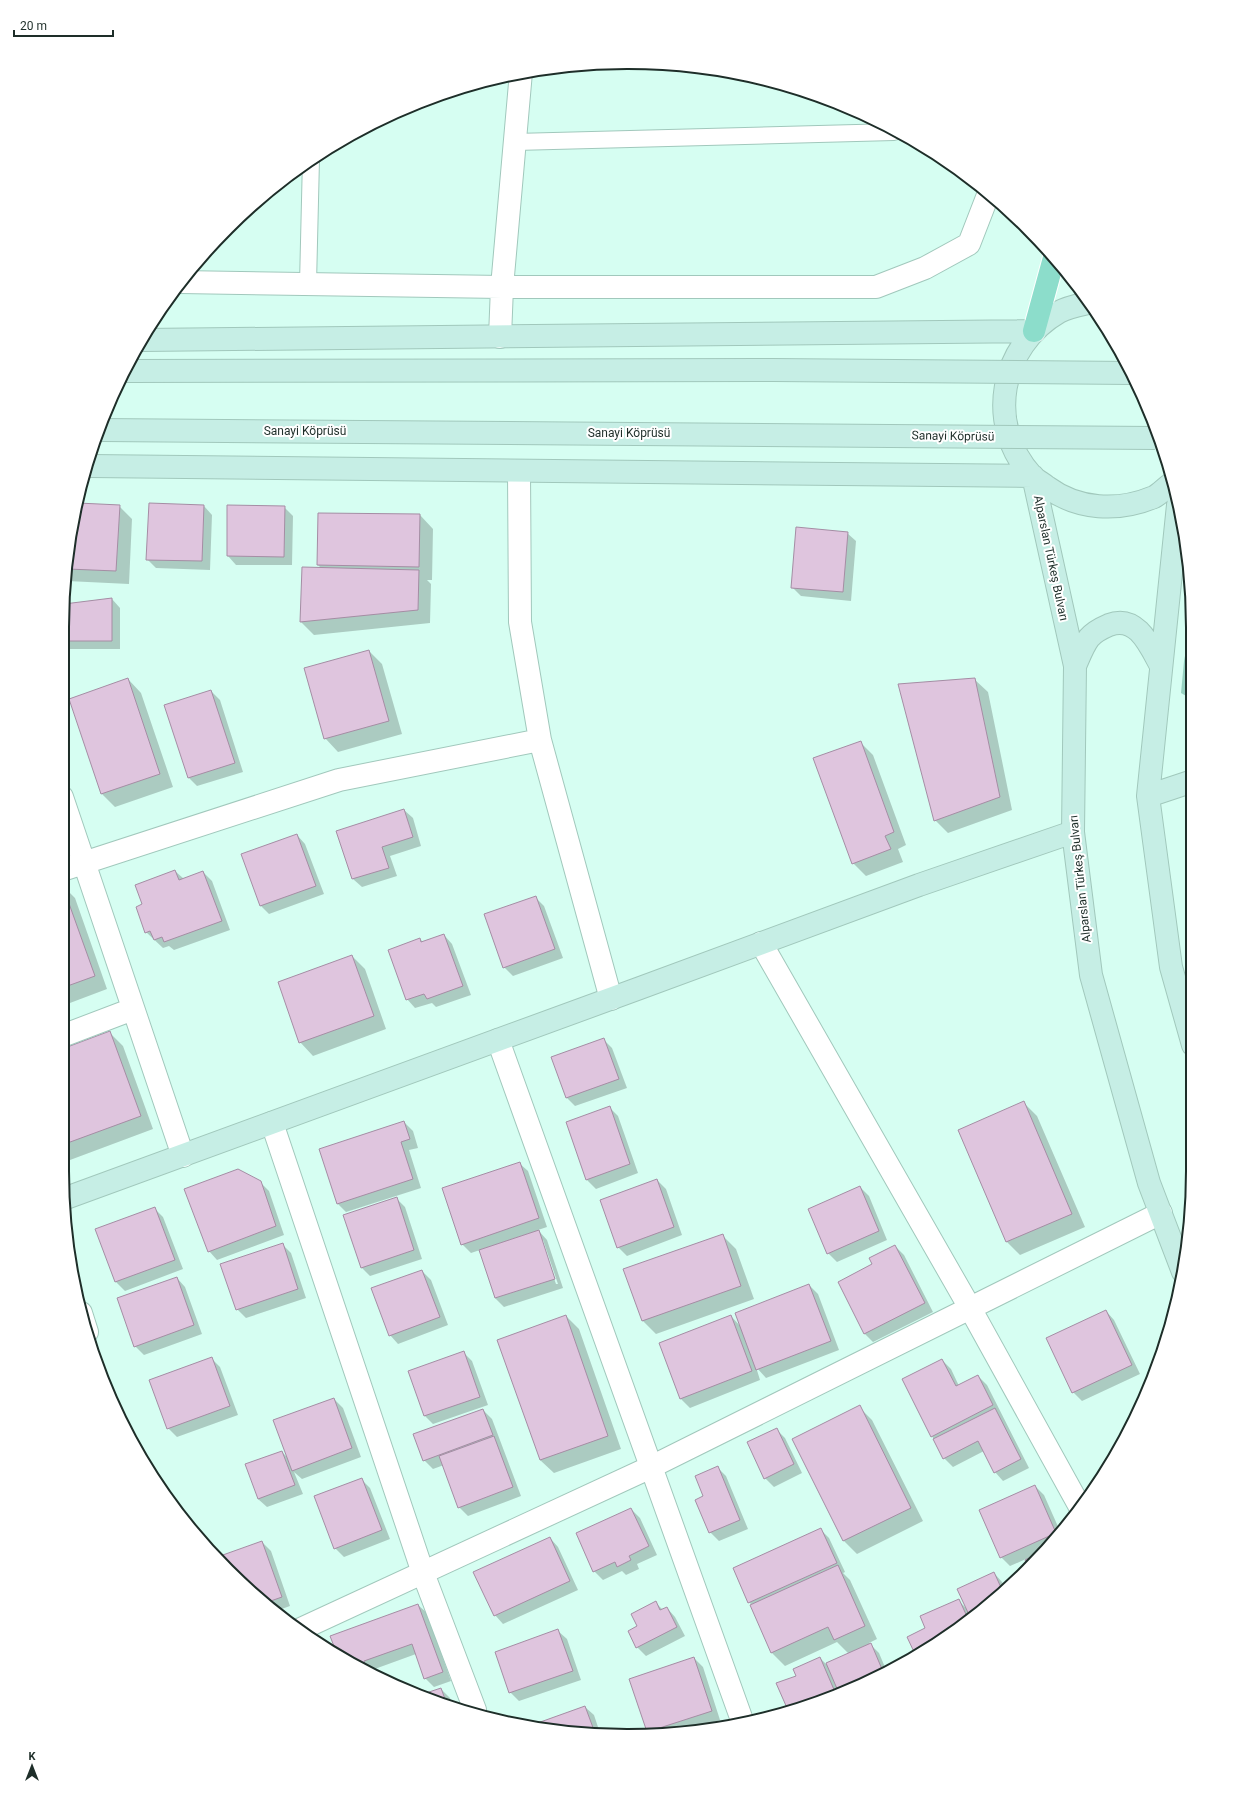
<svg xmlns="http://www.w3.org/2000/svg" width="1255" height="1798" viewBox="0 0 1255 1798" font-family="Roboto,sans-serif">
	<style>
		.green { fill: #97d2c1 }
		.shadow { fill: #0003; fill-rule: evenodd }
		.building { fill: #dfc5de; stroke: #a58da4 }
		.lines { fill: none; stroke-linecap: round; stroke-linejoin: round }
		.lane-casing { stroke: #a1c8bc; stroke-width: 18 }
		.street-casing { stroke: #a1c8bc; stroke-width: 24 }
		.secondary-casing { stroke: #a1c8bc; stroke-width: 24 }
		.primary-casing { stroke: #fff; stroke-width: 24 }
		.lane { stroke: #fff; stroke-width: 16 }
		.street { stroke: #fff; stroke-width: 22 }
		.secondary { stroke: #c6eee5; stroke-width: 22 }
		.primary { stroke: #8cddcb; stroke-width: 22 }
		.secondary-bridge-casing { stroke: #a1c8bc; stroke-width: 24; stroke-linecap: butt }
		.secondary-bridge { stroke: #c6eee5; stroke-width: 22 }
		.labels { text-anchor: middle; stroke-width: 4; stroke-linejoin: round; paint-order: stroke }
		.street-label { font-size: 12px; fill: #1e2e29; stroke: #fff }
		.rim { fill: none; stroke: #1e2e29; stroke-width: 2 }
	</style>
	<rect width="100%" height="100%" fill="#d6fef2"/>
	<path class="green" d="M 1192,620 L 1193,627 L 1193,700 L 1181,693 L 1184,661 Z"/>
	<path class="shadow" d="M 78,503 L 119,506 L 132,519 L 129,584 L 67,581 L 73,517 Z
		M 204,506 L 212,515 L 210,570 L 156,568 L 147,559 Z
		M 284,507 L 293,516 L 292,565 L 236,565 L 228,556 Z
		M 420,515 L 433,529 L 432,580 L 427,580 L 431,584 L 430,623 L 314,635 L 301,622 L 321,568 L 318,565 Z
		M 847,533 L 856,541 L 851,601 L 801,596 L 792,587 Z
		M 112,599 L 120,608 L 120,649 L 62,649 L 64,606 Z
		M 369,651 L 382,664 L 402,734 L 338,752 L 325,738 Z
		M 128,679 L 141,693 L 173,787 L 115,807 L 102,794 Z
		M 974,679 L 988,692 L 1012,810 L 948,833 L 935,820 Z
		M 211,691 L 220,700 L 243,772 L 197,786 L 189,778 Z
		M 860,742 L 873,755 L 906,845 L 898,849 L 903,862 L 866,876 L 853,863 Z
		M 404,810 L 413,818 L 421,846 L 390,856 L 397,876 L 362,887 L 353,879 Z
		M 297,835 L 305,844 L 324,894 L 269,914 L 261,906 Z
		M 175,871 L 184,879 L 203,872 L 212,881 L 230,930 L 174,950 L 169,946 L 163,948 L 146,932 L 143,904 Z
		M 62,885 L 75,898 L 107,989 L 62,1006 Z
		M 535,897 L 544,906 L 563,958 L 513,976 L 504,967 Z
		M 444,935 L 452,944 L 471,995 L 436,1007 L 432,1003 L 415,1008 L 407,999 L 420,939 L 423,942 Z
		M 352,956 L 365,969 L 386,1029 L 313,1056 L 300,1042 Z
		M 110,1033 L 123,1046 L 153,1129 L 62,1163 L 62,1050 Z
		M 603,1039 L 612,1048 L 627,1088 L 575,1106 L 567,1098 Z
		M 1024,1103 L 1037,1116 L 1085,1227 L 1020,1255 L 1007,1242 L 959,1130 Z
		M 610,1108 L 618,1116 L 638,1173 L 596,1189 L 587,1180 L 567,1122 Z
		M 404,1122 L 413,1131 L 418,1148 L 409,1150 L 421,1188 L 346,1212 L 337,1203 Z
		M 519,1163 L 528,1171 L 547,1227 L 538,1230 L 547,1240 L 563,1288 L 504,1307 L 495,1298 L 480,1250 L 471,1253 L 462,1244 ZM 541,1240 L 543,1240 L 558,1284 L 556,1284 Z
		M 657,1180 L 666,1189 L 682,1235 L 627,1256 L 618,1247 Z
		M 260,1182 L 269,1191 L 284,1235 L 217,1260 L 209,1251 Z
		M 860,1187 L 869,1196 L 887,1240 L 837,1262 L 828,1253 Z
		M 396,1198 L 405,1207 L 422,1259 L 370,1276 L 362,1268 Z
		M 154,1208 L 163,1217 L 183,1269 L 125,1291 L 116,1282 L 96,1230 Z
		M 723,1236 L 736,1249 L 754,1299 L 656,1334 L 642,1320 Z
		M 282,1244 L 291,1253 L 306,1298 L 246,1318 L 237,1309 Z
		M 895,1246 L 904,1255 L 933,1312 L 873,1342 L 864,1333 Z
		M 422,1271 L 431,1280 L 448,1325 L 398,1344 L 390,1335 Z
		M 177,1278 L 185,1287 L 202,1334 L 144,1355 L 135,1346 Z
		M 809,1285 L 818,1294 L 839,1350 L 766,1378 L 756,1367 L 760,1380 L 690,1408 L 681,1399 L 660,1343 L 731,1316 L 741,1327 Z
		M 1106,1311 L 1114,1320 L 1140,1374 L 1082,1401 L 1073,1392 Z
		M 566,1316 L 579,1329 L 621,1449 L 554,1473 L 540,1460 Z
		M 463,1352 L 472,1361 L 488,1405 L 433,1424 L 424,1415 Z
		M 211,1358 L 220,1367 L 238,1415 L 177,1437 L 168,1428 Z
		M 942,1360 L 951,1369 L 959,1386 L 978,1376 L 987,1385 L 1029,1468 L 1003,1481 L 995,1472 L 984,1451 L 953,1467 L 944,1458 L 932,1436 Z
		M 334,1399 L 343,1408 L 361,1457 L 302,1479 L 294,1472 L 303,1494 L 267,1507 L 258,1499 L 282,1452 L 289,1459 Z
		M 859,1407 L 872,1420 L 923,1521 L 857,1554 L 844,1541 Z
		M 483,1410 L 492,1419 L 521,1496 L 468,1516 L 459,1507 L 444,1465 L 433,1469 L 424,1460 Z
		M 776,1429 L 785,1438 L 802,1473 L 774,1487 L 765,1478 Z
		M 717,1467 L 726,1476 L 748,1529 L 719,1541 L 710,1532 L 705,1497 Z
		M 361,1479 L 370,1488 L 390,1539 L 344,1557 L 335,1548 Z
		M 1035,1486 L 1044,1495 L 1060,1531 L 1030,1567 L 1026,1559 L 1010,1566 L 1001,1557 Z
		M 631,1509 L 640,1518 L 657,1555 L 637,1564 L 639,1569 L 626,1575 L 622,1571 L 603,1580 L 594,1571 Z
		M 821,1530 L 829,1538 L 845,1572 L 843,1573 L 850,1580 L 877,1639 L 869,1643 L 879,1653 L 887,1672 L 878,1678 L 788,1708 L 778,1684 L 797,1676 L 820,1658 L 826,1664 L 849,1654 L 837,1642 L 785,1666 L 772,1653 L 752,1605 L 749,1602 Z
		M 550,1538 L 558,1547 L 578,1590 L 503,1624 L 495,1615 Z
		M 262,1542 L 271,1551 L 290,1606 L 276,1611 L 255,1596 L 221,1557 Z
		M 994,1573 L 1002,1582 L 1006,1589 L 972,1619 L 916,1654 L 908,1638 L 926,1629 L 958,1600 L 967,1609 Z
		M 656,1603 L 663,1610 L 667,1608 L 675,1617 L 685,1636 L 646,1656 L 637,1647 L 639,1627 Z
		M 418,1605 L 427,1613 L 451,1681 L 434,1687 L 425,1678 L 416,1654 L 372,1670 L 374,1675 L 338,1655 L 331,1637 Z
		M 558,1631 L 567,1639 L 581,1680 L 519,1701 L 510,1692 Z
		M 694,1658 L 703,1667 L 720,1720 L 680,1733 L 651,1734 L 648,1732 Z
		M 441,1689 L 450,1698 L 452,1704 L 422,1696 Z
		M 585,1707 L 594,1715 L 600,1733 L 554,1731 L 534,1726 Z"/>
	<path class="building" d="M 78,503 L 120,505 L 116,571 L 68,569 L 73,517 Z
		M 149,503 L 204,505 L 202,561 L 146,560 Z
		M 227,505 L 285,506 L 284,557 L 227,556 Z
		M 318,513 L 420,514 L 419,567 L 317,565 Z
		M 796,527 L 848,532 L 843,592 L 791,588 Z
		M 302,567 L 419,570 L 418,610 L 300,622 Z
		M 112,598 L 112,641 L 62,641 L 64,604 Z
		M 369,650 L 389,721 L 324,739 L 304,668 Z
		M 128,678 L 160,774 L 101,794 L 69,699 Z
		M 975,678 L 1000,797 L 934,821 L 898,684 Z
		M 211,690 L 235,763 L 188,778 L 164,705 Z
		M 861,741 L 894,832 L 885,836 L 891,849 L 852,864 L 813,758 Z
		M 404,809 L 413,837 L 382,847 L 389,868 L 352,879 L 336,831 Z
		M 297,834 L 316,886 L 260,906 L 241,854 Z
		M 175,870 L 179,880 L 203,871 L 222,921 L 164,942 L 162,937 L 154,940 L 150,931 L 145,933 L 136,907 L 142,904 L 135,885 Z
		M 62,884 L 95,976 L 62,988 Z
		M 536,896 L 555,949 L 503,968 L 484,914 Z
		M 444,934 L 463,986 L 427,999 L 424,994 L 406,1000 L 388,950 L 420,938 L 421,942 Z
		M 352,955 L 374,1016 L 299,1043 L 278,982 Z
		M 110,1031 L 141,1116 L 62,1145 L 62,1049 Z
		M 604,1038 L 619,1079 L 566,1098 L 551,1057 Z
		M 1024,1101 L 1072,1214 L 1006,1242 L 958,1130 Z
		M 610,1106 L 630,1164 L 586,1180 L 566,1122 Z
		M 404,1121 L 410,1139 L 401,1142 L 413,1179 L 337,1204 L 319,1149 Z
		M 520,1162 L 539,1218 L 461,1245 L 442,1188 Z
		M 238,1169 L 261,1181 L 276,1226 L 208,1252 L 184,1189 Z
		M 657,1179 L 674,1227 L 617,1248 L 600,1200 Z
		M 860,1186 L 879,1231 L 827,1254 L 808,1209 Z
		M 397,1197 L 414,1250 L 361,1268 L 343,1215 Z
		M 155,1207 L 175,1260 L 115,1282 L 95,1229 Z
		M 539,1230 L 555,1279 L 495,1298 L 479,1250 Z
		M 723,1234 L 741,1286 L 642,1321 L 623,1269 Z
		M 283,1243 L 298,1289 L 236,1310 L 220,1264 Z
		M 895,1245 L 925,1303 L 864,1334 L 838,1282 L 872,1264 L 869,1258 Z
		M 422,1270 L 440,1317 L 389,1336 L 371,1288 Z
		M 177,1277 L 194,1325 L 134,1347 L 117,1298 Z
		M 809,1284 L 831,1341 L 756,1370 L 735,1313 Z
		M 1106,1310 L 1132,1365 L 1072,1393 L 1046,1338 Z
		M 566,1315 L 608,1436 L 540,1460 L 497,1340 Z
		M 731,1315 L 752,1371 L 680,1399 L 659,1343 Z
		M 464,1351 L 480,1397 L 424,1416 L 408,1371 Z
		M 212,1357 L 230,1406 L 167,1429 L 149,1380 Z
		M 942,1359 L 956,1386 L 978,1375 L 993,1405 L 931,1437 L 902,1379 Z
		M 334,1398 L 352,1448 L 292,1471 L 273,1420 Z
		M 860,1405 L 911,1508 L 843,1541 L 792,1439 Z
		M 995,1408 L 1021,1459 L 994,1473 L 978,1441 L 943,1459 L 933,1439 Z
		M 483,1409 L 493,1435 L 423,1461 L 413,1434 Z
		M 777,1428 L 794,1464 L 764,1479 L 747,1442 Z
		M 494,1436 L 513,1487 L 458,1508 L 439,1456 Z
		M 282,1451 L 295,1485 L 258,1499 L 245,1464 Z
		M 718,1466 L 740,1520 L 709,1533 L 695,1500 L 703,1496 L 695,1476 Z
		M 362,1478 L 382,1530 L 334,1549 L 314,1496 Z
		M 1035,1485 L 1056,1533 L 1000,1558 L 979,1510 Z
		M 631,1508 L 649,1546 L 629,1556 L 631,1560 L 617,1567 L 615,1562 L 593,1572 L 576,1533 Z
		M 821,1528 L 837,1563 L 748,1603 L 733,1568 Z
		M 550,1537 L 570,1581 L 494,1616 L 473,1572 Z
		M 262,1541 L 282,1597 L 265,1603 L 255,1596 L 220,1556 Z
		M 1043,1551 L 1029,1568 L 1025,1560 Z
		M 838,1565 L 865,1626 L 834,1640 L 828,1627 L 771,1653 L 750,1605 Z
		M 994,1572 L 1003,1592 L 971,1619 L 957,1589 Z
		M 959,1599 L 969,1621 L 915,1654 L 907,1637 L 925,1628 L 920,1616 Z
		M 656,1601 L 660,1610 L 667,1607 L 677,1627 L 636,1648 L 628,1631 L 637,1626 L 631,1614 Z
		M 418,1604 L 443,1672 L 424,1679 L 412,1644 L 364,1661 L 368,1672 L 337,1654 L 330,1636 Z
		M 558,1629 L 573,1671 L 509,1693 L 495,1652 Z
		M 871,1643 L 884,1674 L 878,1678 L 838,1691 L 826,1663 Z
		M 694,1657 L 712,1711 L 647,1732 L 629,1679 Z
		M 820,1657 L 835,1692 L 787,1708 L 776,1683 L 796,1676 L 793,1669 Z
		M 441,1688 L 446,1702 L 420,1695 Z
		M 585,1706 L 595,1733 L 554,1731 L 532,1725 Z"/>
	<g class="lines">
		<defs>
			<path id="lane" d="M 515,142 L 894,132
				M 308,284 L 311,159"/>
			<path id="street" d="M 180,282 L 502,287 L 876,287 L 925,268 L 969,244 L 988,195
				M 500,337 L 502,287 L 521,72
				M 519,472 L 520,622 L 540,740 L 611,999
				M 62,797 L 183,1156
				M 62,870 L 339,780 L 540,740
				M 761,943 L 970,1308 L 1080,1507
				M 62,1036 L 133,1009
				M 498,1040 L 743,1723
				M 272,1123 L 423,1573 L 475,1710
				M 81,1313 L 87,1332
				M 301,1629 L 651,1467 L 1161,1213"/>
			<path id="secondary" d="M 1088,303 C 1079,305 1068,307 1059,312 C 1000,346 985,424 1032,476 C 1036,480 1042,483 1047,487 C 1078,510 1118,512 1154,497 C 1160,494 1165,488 1171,484
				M 143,340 L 1034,331
				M 90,466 L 1033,476 L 1075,666 L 1073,832 L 1091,975 L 1149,1183 L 1183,1272
				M 1178,505 L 1148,796 L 1171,967 L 1193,1045
				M 1075,666 C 1079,657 1083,646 1089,638 C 1094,632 1102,628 1109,625 C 1137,614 1150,646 1161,666
				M 1148,796 L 1193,781
				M 66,1198 L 640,988 L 919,885 L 1073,832"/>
			<path id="primary" d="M 1034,331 L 1054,258"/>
		</defs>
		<use href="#lane" class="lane-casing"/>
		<use href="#street" class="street-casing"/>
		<use href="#secondary" class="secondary-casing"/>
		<use href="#primary" class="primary-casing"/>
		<use href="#lane" class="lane"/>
		<use href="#street" class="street"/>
		<use href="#secondary" class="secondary"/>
		<use href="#primary" class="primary"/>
		<defs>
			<path id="secondary-bridge" d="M 124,371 L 773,370 L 1132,373
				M 102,430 L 1155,438"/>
		</defs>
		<use href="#secondary-bridge" class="secondary-bridge-casing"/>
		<use href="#secondary-bridge" class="secondary-bridge"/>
	</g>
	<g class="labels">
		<g class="street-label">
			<text x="305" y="435">Sanayi Köprüsü</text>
			<text x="629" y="437">Sanayi Köprüsü</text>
			<text transform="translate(953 436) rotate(1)" y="4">Sanayi Köprüsü</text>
			<text transform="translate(1051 558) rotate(78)" y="4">Alparslan Türkeş Bulvarı</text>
			<text transform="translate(1080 879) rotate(-96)" y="4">Alparslan Türkeş Bulvarı</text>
		</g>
	</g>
	<path d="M0 0H1255V1798H0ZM627 69H628A558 558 0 0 1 1186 627V1171A558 558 0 0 1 628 1729H627A558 558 0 0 1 69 1171V627A558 558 0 0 1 627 69Z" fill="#fff" fill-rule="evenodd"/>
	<path class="rim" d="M627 69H628A558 558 0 0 1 1186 627V1171A558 558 0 0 1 628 1729H627A558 558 0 0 1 69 1171V627A558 558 0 0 1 627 69Z"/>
	<g transform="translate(32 1766)" stroke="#ffffff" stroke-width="3" paint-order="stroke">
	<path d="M0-3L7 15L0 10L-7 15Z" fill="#1e2e29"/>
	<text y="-6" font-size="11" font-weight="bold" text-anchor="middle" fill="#1e2e29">K</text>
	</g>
	<path d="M14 30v6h99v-6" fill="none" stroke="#1e2e29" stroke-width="2"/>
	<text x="20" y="30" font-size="12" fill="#1e2e29" stroke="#ffffff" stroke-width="3" paint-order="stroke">20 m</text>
</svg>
